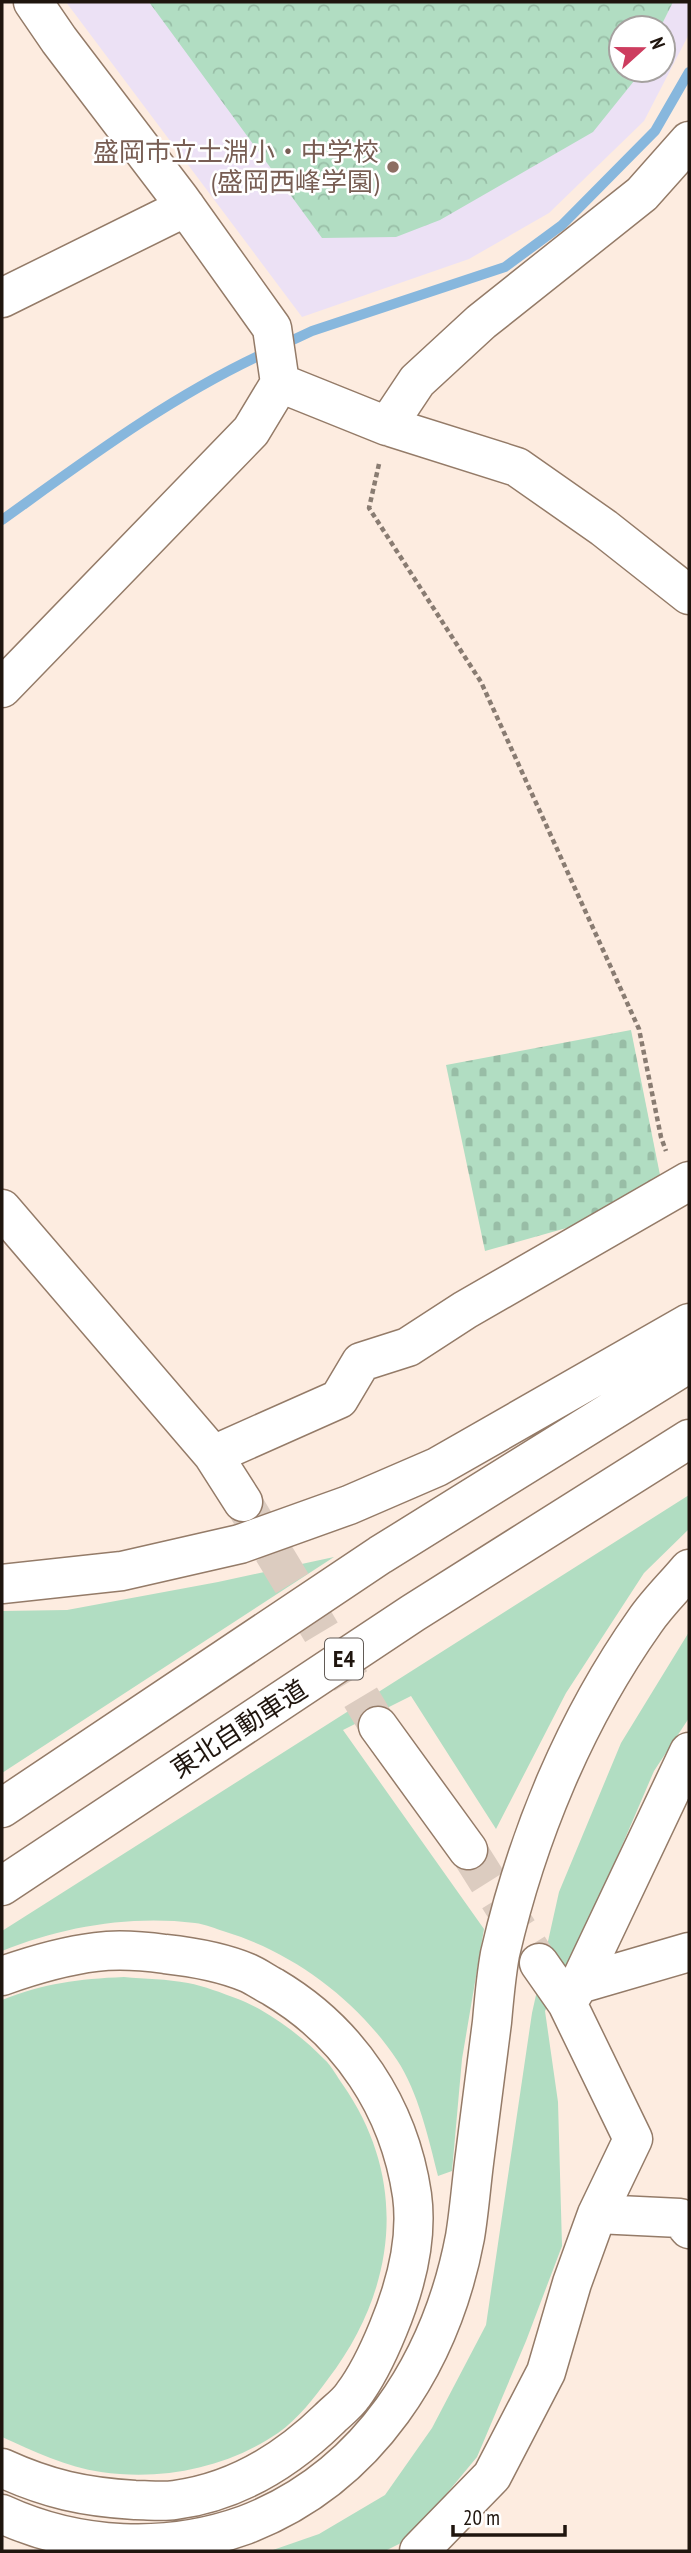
<svg xmlns="http://www.w3.org/2000/svg" width="691" height="2553" viewBox="0 0 691 2553" font-family="'PT Sans Narrow','Noto Sans JP',sans-serif">
	<style>
		.education { fill: #ece1f5; fill-rule: evenodd }
		.green { fill: #b1ddc2 }
		.cemetery { fill: url(#cemetery-stones) }
		.park { fill: url(#park-crowns) }
		.lines { fill: none; stroke-linecap: round; stroke-linejoin: round }
		.stream { stroke: #87b7dd; stroke-width: 10 }
		.minor-tunnel { stroke: #dcccc0; stroke-width: 38; stroke-dasharray: 38 19; stroke-linecap: butt }
		.minor-casing { stroke: #947b68; stroke-width: 41 }
		.highway-casing { stroke: #947b68; stroke-width: 41 }
		.path { stroke: #897c72; stroke-width: 4.5; stroke-dasharray: 5 3.5; stroke-linecap: butt }
		.minor { stroke: #fff; stroke-width: 38 }
		.highway { stroke: #fff; stroke-width: 38 }
		.education-dot { fill: #8d6e63; stroke: #fff; stroke-width: 2.5 }
		.labels { text-anchor: middle; stroke-width: 5; stroke-linejoin: round; paint-order: stroke }
		.shield { fill: #fff; stroke: #625b56; stroke-width: 2 }
		.shield-label { font-size: 24px; font-weight: bold; fill: #1f150e }
		.education-label { font-size: 26px; fill: #785e54; stroke: #fff; text-anchor: end }
		.street-label { font-size: 26px; fill: #1f150e; stroke: #fff }
	</style>
	<defs>
		<pattern id="cemetery-stones" width="16" height="16" patternUnits="userSpaceOnUse" patternTransform="scale(1.75)"><rect width="16" height="16" fill="#b1ddc2"/><path d="M2 7V4a2 2 0 0 1 4 0v3zM10 15v-3a2 2 0 0 1 4 0v3z" fill="#98bda6"/></pattern>
		<pattern id="park-crowns" width="20" height="18" patternUnits="userSpaceOnUse" patternTransform="scale(1.75)"><rect width="20" height="18" fill="#b1ddc2"/><path d="M2 6a3 3 0 1 1 6 0M12 15a3 3 0 1 1 6 0" fill="none" stroke="#98bda6"/></pattern>
	</defs>
	<rect width="100%" height="100%" fill="#fdece0"/>
	<path class="education" d="M 66,2 L 689,2 L 689,34 L 644,121 L 549,213 L 469,259 L 302,317 ZM 621,28 L 663,28 L 663,70 L 621,70 Z"/>
	<path class="green" d="M 689,1495 L 689,1529 L 644,1573 L 566,1693 L 496,1829 L 411,1696 L 343,1730 L 484,1929 L 462,2059 L 452,2171 L 438,2176 C 429,2140 418,2091 397,2060 C 357,2000 294,1953 226,1932 C 216,1929 205,1924 195,1923 C 129,1915 62,1927 2,1951 L 2,1931 Z
		M 334,1557 L 2,1773 L 2,1611 L 67,1610 L 218,1582 Z
		M 689,1632 L 689,1718 L 654,1771 L 581,1941 L 545,2011 L 558,2102 L 562,2246 L 526,2341 L 477,2457 L 409,2539 L 385,2551 L 270,2551 L 319,2534 L 385,2495 L 432,2428 L 486,2325 L 532,2013 L 559,1892 L 621,1743 Z
		M 124,1977 C 145,1979 167,1979 188,1983 C 204,1986 222,1993 238,1999 C 267,2010 303,2037 324,2059 C 332,2066 337,2077 343,2085 C 409,2180 397,2289 328,2379 C 314,2398 298,2419 278,2433 C 227,2468 162,2481 101,2472 C 67,2467 33,2451 2,2437 L 2,2000 C 45,1983 78,1979 124,1977 Z"/>
	<path class="cemetery" d="M 631,1030 L 662,1185 L 570,1227 L 485,1251 L 446,1065 Z"/>
	<path class="park" d="M 149,2 L 673,2 L 660,28 L 621,28 L 621,70 L 640,70 L 634,81 L 593,132 L 440,220 L 396,237 L 322,238 Z"/>
	<g class="lines">
		<path class="stream" d="M 282,345 L 312,331 L 505,267 L 562,225 L 655,131 L 689,72
			M 2,520 C 87,459 171,396 267,352"/>
		<path class="minor-tunnel" d="M 243,1502 L 378,1726
			M 468,1850 L 539,1963"/>
		<defs>
			<path id="minor" d="M 2,298 L 186,207
				M 280,383 L 387,426 L 417,381 L 481,322 L 642,194 L 689,141
				M 387,426 L 517,467 L 604,528 L 689,595
				M 2,688 L 251,431 L 280,383 L 272,328 L 180,199 L 59,40 L 33,2
				M 2,1209 L 213,1455 L 243,1502
				M 213,1455 L 339,1399 L 361,1362 L 408,1347 L 465,1310 L 689,1181
				M 378,1726 L 468,1850
				M 579,1984 L 689,1952
				M 567,2003 L 579,1984 L 689,1752
				M 597,2214 L 680,2218 L 689,2229
				M 419,2551 L 492,2476 L 546,2372 L 572,2283 L 597,2214 L 633,2139 L 567,2003 L 539,1963"/>
			<path id="highway" d="M 2,1584 L 122,1571 L 240,1544 L 349,1505 L 437,1467 L 689,1323
				M 2,1808 L 380,1555 L 689,1363
				M 2,1886 L 413,1613 L 689,1439
				M 2,1976 C 33,1965 63,1956 96,1952 C 118,1949 143,1951 165,1954 C 193,1957 222,1962 248,1973 C 257,1977 265,1983 273,1987 C 349,2032 399,2107 412,2195 C 418,2239 405,2288 388,2329 C 379,2351 368,2375 353,2395 C 347,2404 337,2411 329,2419 C 286,2461 235,2492 175,2500 C 162,2502 148,2500 135,2500 C 84,2497 48,2489 2,2468
				M 2,2514 C 78,2549 167,2553 245,2525 C 368,2478 441,2363 465,2237 C 469,2213 471,2187 474,2163 C 480,2116 486,2069 492,2022 C 494,1999 496,1976 500,1954 C 527,1836 575,1720 645,1621 C 658,1602 675,1586 689,1569"/>
		</defs>
		<use href="#minor" class="minor-casing"/>
		<use href="#highway" class="highway-casing"/>
		<path class="path" d="M 379,464 L 369,508 L 481,682 L 639,1029 L 661,1137 L 666,1151"/>
		<use href="#minor" class="minor"/>
		<use href="#highway" class="highway"/>
	</g>
	<circle class="education-dot" cx="393" cy="167" r="7"/>
	<g class="labels">
		<rect class="shield" x="325" y="1638.5" width="38" height="41" rx="5"/>
		<g class="shield-label">
			<text x="344" y="1667">E4</text>
		</g>
		<g class="education-label">
			<text x="379" y="161">盛岡市立土淵小・中学校<tspan x="379" dy="30">(盛岡西峰学園)</tspan></text>
		</g>
		<g class="street-label">
			<text transform="translate(239 1729) rotate(-33)" y="9">東北自動車道</text>
		</g>
	</g>
	<rect width="691" height="2553" fill="none" stroke="#1f150e" stroke-width="7"/>
	<g transform="translate(642 49) rotate(69)"><circle r="33" fill="#ffffff" stroke="#a5a19f" stroke-width="2"/>
	<path d="M0-5L12 26L0 18L-12 26Z" fill="#cd3d5f"/>
	<text y="-10" font-size="19" font-weight="bold" text-anchor="middle" fill="#1f150e">N</text>
	</g>
	<path d="M453 2525v10h112v-10" fill="none" stroke="#1f150e" stroke-width="3.5"/>
	<text x="463" y="2525" font-size="21" fill="#1f150e" stroke="#ffffff" stroke-width="5" paint-order="stroke">20 m</text>
</svg>
